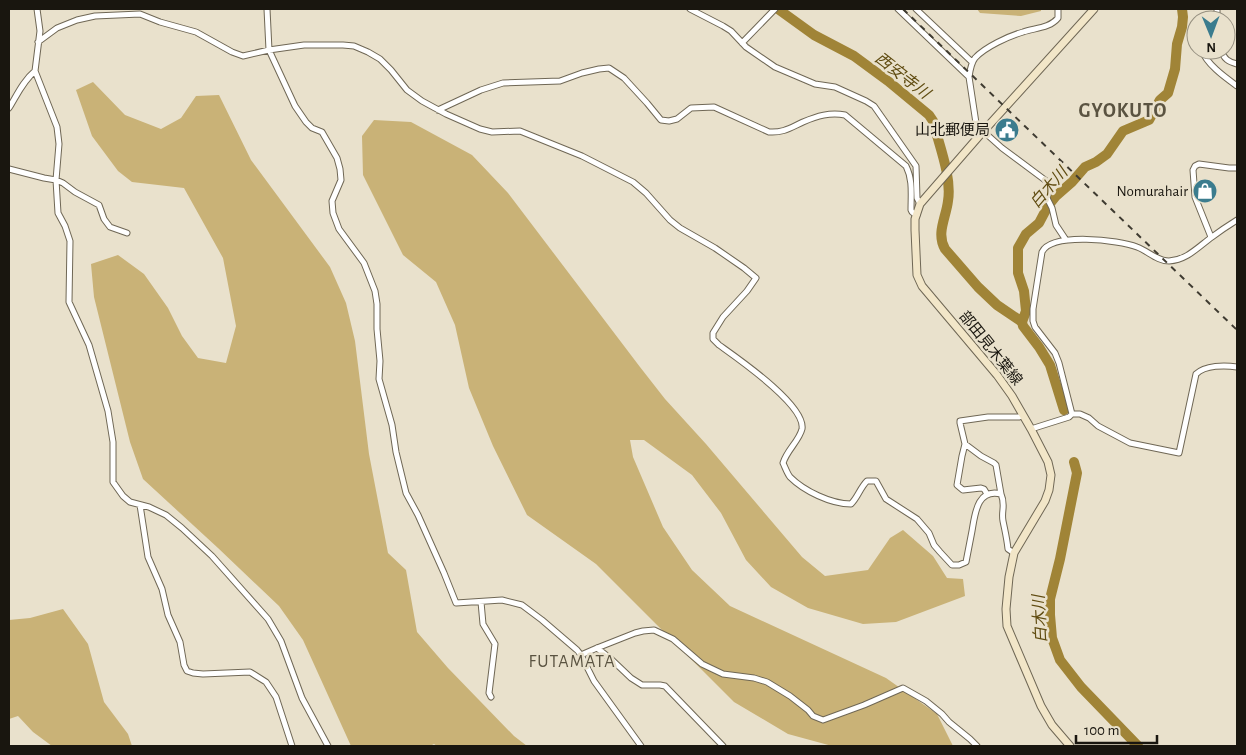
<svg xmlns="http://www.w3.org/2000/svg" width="1246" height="755" viewBox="0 0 1246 755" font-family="'Alegreya Sans','Noto Sans JP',sans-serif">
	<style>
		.green { fill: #c9b277 }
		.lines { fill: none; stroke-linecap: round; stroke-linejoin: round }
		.river { stroke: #a08437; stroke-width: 10 }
		.minor-casing { stroke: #6f6755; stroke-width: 7 }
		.secondary-casing { stroke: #6f6755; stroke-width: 9 }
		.minor { stroke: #fff; stroke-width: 5 }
		.secondary { stroke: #f2e6c8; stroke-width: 7 }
		.rail { stroke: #3f3b31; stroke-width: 2; stroke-dasharray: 6 6; stroke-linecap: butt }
		.labels { text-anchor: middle; stroke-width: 5; stroke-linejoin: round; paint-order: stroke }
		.poi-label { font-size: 15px; fill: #19160f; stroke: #e9e1cc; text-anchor: end }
		.street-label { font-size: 15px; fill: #19160f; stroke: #e9e1cc }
		.water-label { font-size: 16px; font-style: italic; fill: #604c11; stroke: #e9e1cc }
		.quarter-label { font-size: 18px; letter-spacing: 1px; fill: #5a5341; stroke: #e9e1cc }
		.district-label { font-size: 20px; font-weight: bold; letter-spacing: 1px; fill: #5a5341; stroke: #e9e1cc }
	</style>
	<rect width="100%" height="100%" fill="#e9e1cc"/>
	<path class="green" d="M 977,9 L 1041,9 L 1041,11 L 1021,16 L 980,13 Z
		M 93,82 L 125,115 L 161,129 L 181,118 L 196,96 L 219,95 L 251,160 L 330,267 L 346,303 L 355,341 L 369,454 L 388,553 L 406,570 L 417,632 L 448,668 L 514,736 L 527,746 L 437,746 L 434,744 L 430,746 L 351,746 L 303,640 L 279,606 L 218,548 L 143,479 L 130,442 L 94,297 L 91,264 L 118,255 L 144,274 L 168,308 L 182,336 L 198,358 L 226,363 L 236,326 L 223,258 L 184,188 L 132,182 L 118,171 L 92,136 L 76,90 Z
		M 374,120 L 411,122 L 472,155 L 508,193 L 640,367 L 665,399 L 706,444 L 802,557 L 825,576 L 868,570 L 890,538 L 903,530 L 933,556 L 947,578 L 963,579 L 965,596 L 896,622 L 863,624 L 808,608 L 771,587 L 746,560 L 721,513 L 692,475 L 644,440 L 630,440 L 633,457 L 663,527 L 692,570 L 730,606 L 886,678 L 937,714 L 953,746 L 832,746 L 788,734 L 734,702 L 596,564 L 527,515 L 493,446 L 469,388 L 455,325 L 436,282 L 403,255 L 363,175 L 362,136 Z
		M 63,609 L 88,644 L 104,702 L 128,734 L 132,746 L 52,746 L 33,732 L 18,716 L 9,719 L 9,620 L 30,618 Z"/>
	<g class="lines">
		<path class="river" d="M 778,9 L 814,35 L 854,56 L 888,81 L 929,115 L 933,121 C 939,145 952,177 948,201 C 946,218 936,233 945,249 L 978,287 L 997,305 L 1022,322
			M 1064,410 L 1050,365 L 1039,347 L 1023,326 L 1022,322 L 1026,311 L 1024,291 L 1018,273 L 1018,248 L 1026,234 L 1039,223 L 1048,206 L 1056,196 L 1072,182 L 1085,167 L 1096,162 L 1107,154 L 1123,131 L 1149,120 L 1160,100 L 1168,93 L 1175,69 L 1177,44 L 1182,27 L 1183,17 L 1182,9
			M 1074,462 L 1077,473 L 1060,559 L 1050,599 L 1050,615 L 1052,638 L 1060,660 L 1081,687 L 1138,746"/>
		<defs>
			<path id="minor" d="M 37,9 L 40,31 L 35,71 L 57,127 L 59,144 L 56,180 L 58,213 L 65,226 L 70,241 L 69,302 L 89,345 L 108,411 L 113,442 L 113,482 L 123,496 L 130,502 L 149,507 L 166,515 L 182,528 L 212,556 L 268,619 L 281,641 L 302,698 L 328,746
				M 267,9 L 269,50 L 295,106 L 306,122 L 312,128 L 322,132 L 337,158 L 340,169 L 341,180 L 332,201 L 333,213 L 339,229 L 364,263 L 375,291 L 377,304 L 377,329 L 380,361 L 379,379 L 392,425 L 396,452 L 406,493 L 418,515 L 444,573 L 456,603 L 502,600 L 522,605 L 542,620 L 577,650 L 581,655 L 594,681 L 641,746
				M 690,9 L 723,26 L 731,31 L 746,47 L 775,67 L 815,84 L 835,87 L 866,101 L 874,106 L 916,166 L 917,198 L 920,204
				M 898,9 L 969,77
				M 916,9 L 972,62
				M 1215,20 L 1217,17 L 1217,9
				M 38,42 L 57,28 L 77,20 L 95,16 L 140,14 L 160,22 L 196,32 L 232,52 L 243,56 L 269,50 L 304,45 L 343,45 L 354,46 L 368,52 L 380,59 L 391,70 L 407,90 L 422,101 L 446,114 L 480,129 L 492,132 L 520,131 L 582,156 L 633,182 L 646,193 L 670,220 L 680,228 L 715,248 L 744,268 L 756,278 L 747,291 L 723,317 L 713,333 L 713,339 L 719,345 C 737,358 806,405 802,429 C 799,441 787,450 783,463 C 785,467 787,473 790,477 C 804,491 831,504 851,504 C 858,497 860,488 867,481 L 876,481 L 886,499 L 917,519 L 929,533 L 934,545 L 940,552 L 952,565 L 959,565 L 966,562 C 968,552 970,541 972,531 C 975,514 977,488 1001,494 C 1006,505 1001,511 1003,521 C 1005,531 1007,539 1008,549 L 1014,553
				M 742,43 L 775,9
				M 1202,50 C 1206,64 1226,78 1237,86
				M 1222,50 C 1223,59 1229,62 1237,64
				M 9,108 C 17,95 23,81 35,71
				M 438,110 L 481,90 L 503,83 L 560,81 L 582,73 L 599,69 L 609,68 L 624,78 L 647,103 L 661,120 L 669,121 L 677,119 L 691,108 L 714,107 L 769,132 C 783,133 790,128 803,122 C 817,116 830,112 845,115 L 906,166 C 913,180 911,194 911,210 L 912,212 L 917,215
				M 983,131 L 1002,148 L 1049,183 L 1050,186 L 1047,198 L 1052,208 L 1056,225 L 1066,240
				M 980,135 L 976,123 L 969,77 C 970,70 971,63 975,58 C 985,47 1009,36 1023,32 C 1035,28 1050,28 1058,18 L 1058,9
				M 9,169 L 44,178 L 56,180 L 63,183 L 75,192 L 99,205 L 104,219 L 110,227 L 127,233
				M 1211,237 L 1195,197 L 1193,170 L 1195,166 L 1199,164 L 1229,168 L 1237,168
				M 1072,414 L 1059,363 L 1055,353 L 1035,327 L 1033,321 L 1033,309 L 1042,252 C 1052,232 1119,240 1137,247 C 1148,251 1157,261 1169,261 C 1187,260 1198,247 1212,237 C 1220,231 1229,225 1237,220
				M 1031,429 L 1069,417 L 1072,414 L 1080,414 L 1089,418 L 1098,426 L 1130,443 L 1179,453 L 1196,374 C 1205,365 1225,365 1237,367
				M 965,444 L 981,456 L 994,463 L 996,465 L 1001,494
				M 987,494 L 984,489 L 981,488 L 963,490 L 957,485 L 962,456 L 965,444 L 960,423 L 960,421 L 988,417 L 1019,417 L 1023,415
				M 140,505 L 148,557 L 162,589 L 168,615 L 180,642 L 184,665 L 187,671 L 193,673 L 203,674 L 250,672 L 266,682 L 276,697 L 292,746
				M 481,602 L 483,624 L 495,644 L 489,693 L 491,697
				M 597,648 L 611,659 L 631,678 L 642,685 L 660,685 L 665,686 L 723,746
				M 581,655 L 597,648 L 635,633 L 643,631 L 654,630 L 673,639 L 702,664 L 723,674 L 754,678 L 767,682 L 790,696 L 808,710 L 813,716 L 823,720 L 864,705 L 903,688 L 926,701 L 942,714 L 949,722 L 970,739 L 977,746"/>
			<path id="secondary" d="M 1070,746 L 1052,725 L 1041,706 L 1007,626 L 1006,609 L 1009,577 L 1014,553 L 1045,501 L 1049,490 L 1051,475 L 1048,462 L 1031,429 L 1012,396 L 997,375 L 922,286 L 917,275 L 915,230 L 915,219 L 920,204 L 980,135 L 1094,9"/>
		</defs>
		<use href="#minor" class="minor-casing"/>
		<use href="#secondary" class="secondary-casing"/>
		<use href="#minor" class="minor"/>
		<use href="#secondary" class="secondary"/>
		<path class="rail" d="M 903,9 L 1237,330"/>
	</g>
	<defs>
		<symbol id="civic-disc" viewBox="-11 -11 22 22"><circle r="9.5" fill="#3b7c8e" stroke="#e9e1cc"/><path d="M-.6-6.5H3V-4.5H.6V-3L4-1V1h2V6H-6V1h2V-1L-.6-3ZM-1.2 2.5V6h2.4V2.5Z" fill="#fff"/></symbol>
		<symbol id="shop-disc" viewBox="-11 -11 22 22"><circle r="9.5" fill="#3b7c8e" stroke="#e9e1cc"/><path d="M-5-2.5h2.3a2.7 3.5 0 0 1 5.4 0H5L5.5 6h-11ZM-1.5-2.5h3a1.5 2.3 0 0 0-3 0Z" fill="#fff"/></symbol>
	</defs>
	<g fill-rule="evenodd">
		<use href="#civic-disc" x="993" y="116" width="28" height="28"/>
		<use href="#shop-disc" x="1191" y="177" width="28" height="28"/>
	</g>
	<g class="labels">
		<g class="poi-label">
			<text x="990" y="135">山北郵便局</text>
			<text x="1188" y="196">Nomurahair</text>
		</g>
		<g class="street-label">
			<text transform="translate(991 348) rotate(51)" y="5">部田見木葉線</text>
		</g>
		<g class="water-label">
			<text transform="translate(903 75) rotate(38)" y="6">西安寺川</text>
			<text transform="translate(1048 187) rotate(-49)" y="6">白木川</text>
			<text transform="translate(1039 619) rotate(-93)" y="6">白木川</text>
		</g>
		<g class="quarter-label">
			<text x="572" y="667">FUTAMATA</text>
		</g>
		<g class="district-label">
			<text x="1123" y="117">GYOKUTO</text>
		</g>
	</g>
	<rect width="1246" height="755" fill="none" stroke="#19160f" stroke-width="20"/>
	<g transform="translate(1211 35) rotate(179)"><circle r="24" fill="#e9e1cc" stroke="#969080"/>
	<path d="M0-4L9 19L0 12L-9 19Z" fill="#3b7c8e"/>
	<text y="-8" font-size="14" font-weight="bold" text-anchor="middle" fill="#19160f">N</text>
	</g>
	<path d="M1076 735v8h81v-8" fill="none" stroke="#19160f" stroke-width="2.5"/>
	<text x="1084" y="735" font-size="15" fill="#19160f" stroke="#e9e1cc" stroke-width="4" paint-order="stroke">100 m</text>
</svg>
